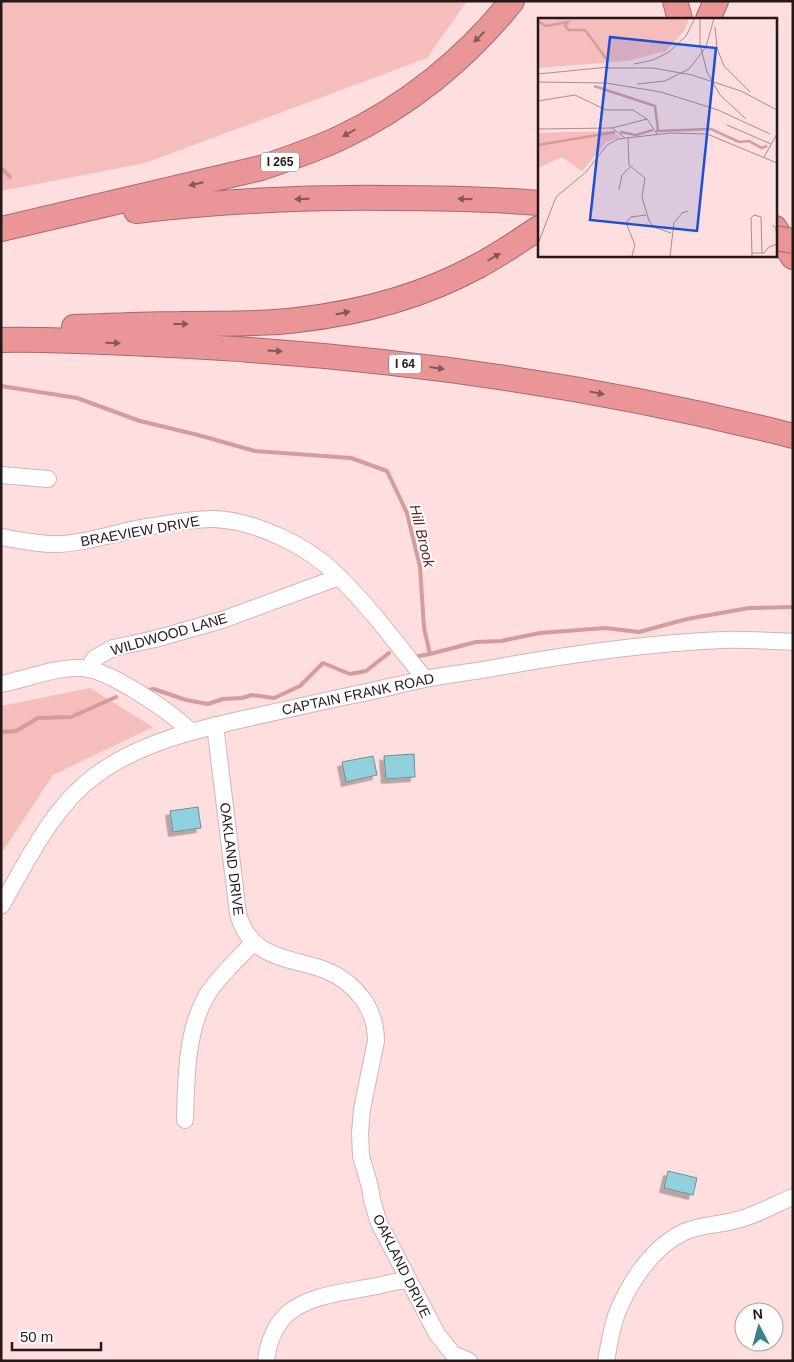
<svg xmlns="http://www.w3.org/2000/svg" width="794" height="1362" viewBox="0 0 794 1362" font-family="Helvetica,sans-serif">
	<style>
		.green { fill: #f6bdbd }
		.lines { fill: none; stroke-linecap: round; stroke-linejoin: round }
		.stream { stroke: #d49c9d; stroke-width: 4 }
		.building { fill: #90d1dd; stroke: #708f94; filter: url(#shadow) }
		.minor-casing { stroke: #d3b5b5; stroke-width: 18 }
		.highway-casing { stroke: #a56a6c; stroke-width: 26 }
		.minor { stroke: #fff; stroke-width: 16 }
		.highway { stroke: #ea9698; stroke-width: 24 }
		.highway-bridge-casing { stroke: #a56a6c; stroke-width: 26; stroke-linecap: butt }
		.highway-bridge { stroke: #ea9698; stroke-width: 24 }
		.oneway { fill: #875858 }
		.labels { text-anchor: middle; stroke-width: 4; stroke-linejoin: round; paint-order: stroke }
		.shield { fill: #fff; stroke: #665e5e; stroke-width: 1 }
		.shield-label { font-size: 12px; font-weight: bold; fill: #241919 }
		.street-label { font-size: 14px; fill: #241919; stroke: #fff }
		.water-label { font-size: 15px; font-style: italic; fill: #621f25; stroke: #fff }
		.inset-river { fill: none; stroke: #d49c9d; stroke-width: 2.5 }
		.inset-road { fill: none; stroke: #a78f8f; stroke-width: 1 }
		.view { fill: #1d4ed8; fill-opacity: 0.15; stroke: #1d4ed8; stroke-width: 2.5 }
		.inset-edge { fill: none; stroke: #241919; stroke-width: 2.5 }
	</style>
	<defs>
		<filter id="shadow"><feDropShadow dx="-4.5" dy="4.5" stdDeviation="0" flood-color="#0004"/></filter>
	</defs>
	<rect width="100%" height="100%" fill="#fedede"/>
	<path class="green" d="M 1,1 L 467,1 L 427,58 L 145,163 L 1,191 Z
		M 90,688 L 153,727 L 53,775 L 1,854 L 1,706 Z"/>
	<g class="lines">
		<path class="stream" d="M 1,168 L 10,177
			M 1,386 L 77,398 L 140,421 L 198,435 L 255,451 L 351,458 L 387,471 L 407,513 L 420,567 L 424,628 L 430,654
			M 413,657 L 430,654 L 476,642 L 501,641 L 540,633 L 605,628 L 639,632 L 687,619 L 749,608 L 793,607
			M 148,690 L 154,689 L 186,700 L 208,704 L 223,699 L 242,698 L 252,695 L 274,698 L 300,686 L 323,663 L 350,674 L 366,671 L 389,653
			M 1,732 L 16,731 L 38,718 L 71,717 L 116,697"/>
	</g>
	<path class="building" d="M 414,754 L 415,777 L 386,779 L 384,756 Z
		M 373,756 L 377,775 L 346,782 L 342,762 Z
		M 198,807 L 201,828 L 173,832 L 170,811 Z
		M 668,1171 L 697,1178 L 693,1195 L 664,1188 Z"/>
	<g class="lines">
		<defs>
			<path id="minor" d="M 1,475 L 48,479
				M 1,537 C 19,540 36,544 54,544 C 85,544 116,532 147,527 C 165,524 198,518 215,519 C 256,521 308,546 337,575 C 369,606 397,644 425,679
				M 87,669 L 95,658 L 113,648 L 155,639 L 222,620 L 339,577
				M 1,684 C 27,679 54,667 81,668 C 107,668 171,712 190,731
				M 215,725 L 238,913 C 249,959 289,957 325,970 C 341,976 352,985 362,998 C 371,1010 376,1025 376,1041 L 362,1109 L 360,1133 L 361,1156 L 370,1187 L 372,1200 L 379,1223 L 437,1334 L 453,1354 L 469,1361
				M 1,906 C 28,860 52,807 96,775 C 141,742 195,730 248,718 C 279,711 311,704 343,697 C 370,692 397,685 425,679 C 449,674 474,672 499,667 C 572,654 647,643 722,640 C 746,639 769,641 793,642
				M 185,1120 C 186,1080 186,1027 209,992 C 221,974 238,959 253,943
				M 266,1361 C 268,1344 274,1327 286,1315 C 310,1293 351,1292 381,1285 C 390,1283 399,1281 408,1279
				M 606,1361 C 609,1346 611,1330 616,1316 C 628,1284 652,1247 684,1232 C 699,1225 717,1225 733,1221 C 754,1217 773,1205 793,1197"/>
			<path id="highway" d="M 675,1 L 680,19
				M 708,19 L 716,1
				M 136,211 C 221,201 306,197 391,198 C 440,198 490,199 539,203
				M 775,228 L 793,257
				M 1,229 L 261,168 C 288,159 314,150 340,138 C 406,107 466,59 512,1
				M 74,327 C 109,326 145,324 180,324 C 219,323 259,325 297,320 C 359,313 423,296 478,266 C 499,255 519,241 539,228
				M 1,340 C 35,339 68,341 102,342 C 151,344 201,346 250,350 C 433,363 615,390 793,436"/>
		</defs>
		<use href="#minor" class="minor-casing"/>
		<use href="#highway" class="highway-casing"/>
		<use href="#minor" class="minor"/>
		<use href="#highway" class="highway"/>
		<defs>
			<path id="highway-bridge" d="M 775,238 L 793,241"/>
		</defs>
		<use href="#highway-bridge" class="highway-bridge-casing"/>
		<use href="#highway-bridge" class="highway-bridge"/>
	</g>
	<defs><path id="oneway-solid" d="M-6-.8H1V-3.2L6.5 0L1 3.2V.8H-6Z" transform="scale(1.25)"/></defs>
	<g class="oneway">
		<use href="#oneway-solid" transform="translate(479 37) rotate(135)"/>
		<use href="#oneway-solid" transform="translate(349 133) rotate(151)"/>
		<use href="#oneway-solid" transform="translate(196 184) rotate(167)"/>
		<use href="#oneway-solid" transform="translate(302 199) rotate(178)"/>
		<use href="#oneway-solid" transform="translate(465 199) rotate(-178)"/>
		<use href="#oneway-solid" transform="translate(494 257) rotate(-30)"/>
		<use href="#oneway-solid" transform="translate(343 313) rotate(-12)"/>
		<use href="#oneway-solid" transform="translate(181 324)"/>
		<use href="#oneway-solid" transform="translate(113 343) rotate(2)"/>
		<use href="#oneway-solid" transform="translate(275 351) rotate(4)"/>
		<use href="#oneway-solid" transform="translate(437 368) rotate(8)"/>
		<use href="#oneway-solid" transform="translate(597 393) rotate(11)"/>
	</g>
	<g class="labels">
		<g class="shield">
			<rect x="261" y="152.5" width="38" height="19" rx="4"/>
			<rect x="389" y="354.5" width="32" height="19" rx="4"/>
		</g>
		<g class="shield-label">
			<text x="280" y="166">I 265</text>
			<text x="405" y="368">I 64</text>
		</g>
		<g class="street-label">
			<text transform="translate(140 531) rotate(-10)" y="5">BRAEVIEW DRIVE</text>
			<text transform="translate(169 634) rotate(-16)" y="5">WILDWOOD LANE</text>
			<text transform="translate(358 694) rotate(-12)" y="5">CAPTAIN FRANK ROAD</text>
			<text transform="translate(232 859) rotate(83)" y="5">OAKLAND DRIVE</text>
			<text transform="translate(402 1266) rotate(64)" y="5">OAKLAND DRIVE</text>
		</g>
		<g class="water-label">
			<text transform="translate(422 536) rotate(76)" y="5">Hill Brook</text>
		</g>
	</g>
	<g transform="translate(538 18)">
		<rect width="239" height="239" fill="#fedede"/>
		<path d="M 0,0 L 151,0 L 146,13 L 128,33 L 89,43 L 0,50 ZM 74,113 L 82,119 L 68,124 L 44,153 L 24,139 L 0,150 L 0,115 Z" fill="#f6bdbd"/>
		<path class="inset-river" d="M 0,3 L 8,8 L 30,4 L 27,8 L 31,12 L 47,12 L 70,43M 56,68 L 117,88 L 120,112M 118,113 L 173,111 L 201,124 L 211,123 L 224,130 L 229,128M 82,114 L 98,117 L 115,112M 0,127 L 77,114"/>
		<path class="inset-road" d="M 162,0 L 162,26 L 169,54 L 182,77 L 208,101M 177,9 L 179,30 L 186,48 L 212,74M 96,46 L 115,42 L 131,34 L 148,18 L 157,0M 67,50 L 115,50 L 154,57 L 203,73 L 239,92M 0,56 L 71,49M 0,64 L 68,65 L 123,74 L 180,92 L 232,116M 99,66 L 127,63 L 151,51 L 168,29 L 176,0M 0,83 L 37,77 L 68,92 L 95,92 L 109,101 L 119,116M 189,107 L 233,126M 74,110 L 87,120M 0,111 L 74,110 L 109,101M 90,119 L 91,147 L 107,160 L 104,179 L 111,203 L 116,209 L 133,215M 226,139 L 239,116M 81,172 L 84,157 L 92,149M 234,207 L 238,210 L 239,222M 0,226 L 18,179 L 48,154 L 69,127 L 80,121 L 132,115 L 169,116 L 239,145M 214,235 L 226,235 L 231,229 L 239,226M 94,238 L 97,227 L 88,205 L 93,199 L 108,197M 132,238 L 136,205 L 144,195 L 150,193M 214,238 L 213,200 L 216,197 L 223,199 L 224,235"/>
		<path class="view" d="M 72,19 L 178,30 L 159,213 L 52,202 Z"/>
		<rect width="239" height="239" class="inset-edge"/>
	</g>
	<rect width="794" height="1362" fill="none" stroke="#241919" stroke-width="5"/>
	<g transform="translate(759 1327) rotate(354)"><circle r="24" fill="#ffffff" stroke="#a7a3a3"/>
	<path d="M0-4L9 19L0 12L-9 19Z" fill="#3b818c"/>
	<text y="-8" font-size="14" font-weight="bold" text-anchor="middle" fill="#241919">N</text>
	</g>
	<path d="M12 1342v8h89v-8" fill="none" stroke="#241919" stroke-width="2.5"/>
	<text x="20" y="1342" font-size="15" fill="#241919" stroke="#ffffff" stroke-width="4" paint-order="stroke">50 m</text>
</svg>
